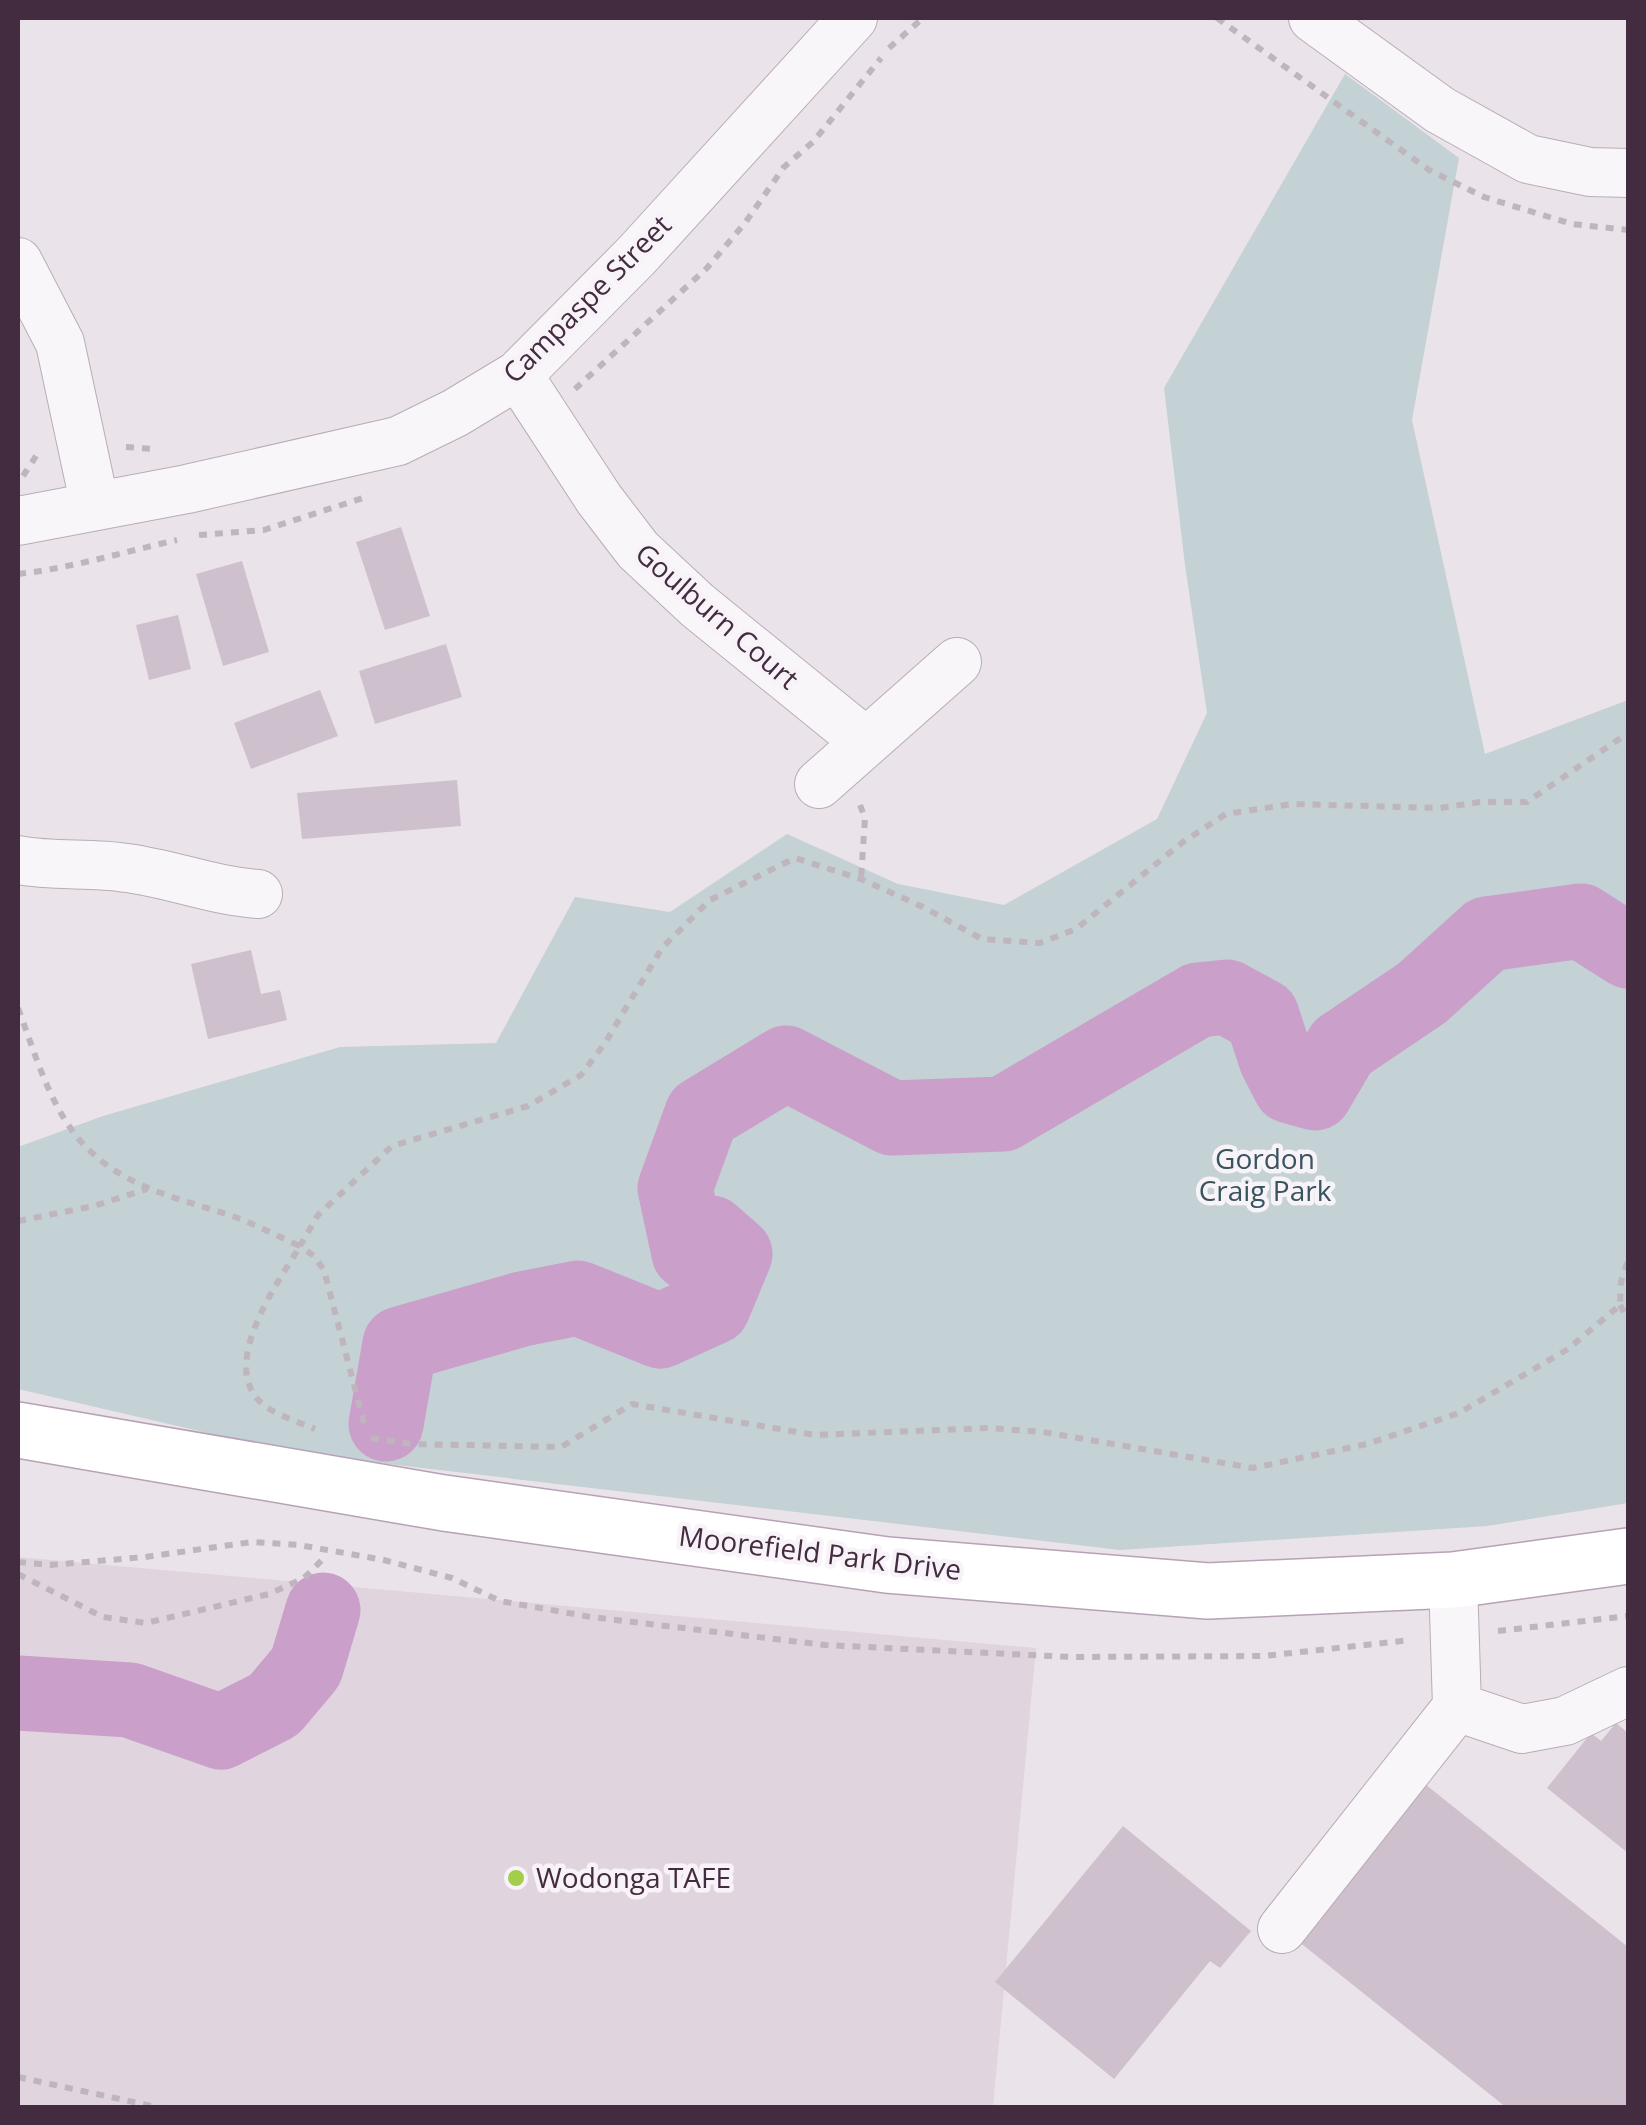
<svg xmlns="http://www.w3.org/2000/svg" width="1646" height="2125" viewBox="0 0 1646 2125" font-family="'Open Sans',sans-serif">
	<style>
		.built { fill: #e0d5df }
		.green { fill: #c4d1d5 }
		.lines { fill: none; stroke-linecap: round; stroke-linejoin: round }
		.river { stroke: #ca9fca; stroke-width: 75 }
		.building { fill: #cec0cc }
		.minor-casing { stroke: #b9acb7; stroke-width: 50 }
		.major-casing { stroke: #b7a2b5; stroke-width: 58 }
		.path { stroke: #bfb5be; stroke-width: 6; stroke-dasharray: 8 8; stroke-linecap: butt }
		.minor { stroke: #f9f6f9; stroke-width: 48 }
		.major { stroke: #fff; stroke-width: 55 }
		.poi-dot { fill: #a3cd4b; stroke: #f8f3f8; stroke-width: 4 }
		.labels { text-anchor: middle; stroke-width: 9; stroke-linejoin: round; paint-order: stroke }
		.street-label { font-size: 28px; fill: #432b40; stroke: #f8f3f8 }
		.park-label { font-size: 28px; fill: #38545f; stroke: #f8f3f8 }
		.poi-label { font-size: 28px; fill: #432b40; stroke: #f8f3f8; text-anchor: start }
	</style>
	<rect width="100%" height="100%" fill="#ebe3ea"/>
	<path class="built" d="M 18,1557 L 1036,1648 L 993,2107 L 18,2107 Z"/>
	<path class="green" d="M 1345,74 L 1459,158 L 1412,420 L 1485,754 L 1628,700 L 1628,1503 L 1487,1526 L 1120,1550 L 294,1453 L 18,1389 L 18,1147 L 103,1116 L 340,1047 L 496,1043 L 575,897 L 670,912 L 787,834 L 898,884 L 1004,905 L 1157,819 L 1207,713 L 1185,565 L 1164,388 Z"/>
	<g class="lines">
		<path class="river" d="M 386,1424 L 400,1344 L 522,1309 L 578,1298 L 660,1331 L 713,1307 L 735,1254 L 711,1233 L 689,1253 L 675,1188 L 702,1114 L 786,1063 L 892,1118 L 1003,1114 L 1198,1000 L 1227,997 L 1262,1016 L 1276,1059 L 1290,1086 L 1315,1093 L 1342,1047 L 1422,993 L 1487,934 L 1581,921 L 1628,951
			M 18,1693 L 130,1700 L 221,1732 L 274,1705 L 306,1667 L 323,1610"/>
	</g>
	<path class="building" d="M 401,527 L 430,616 L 385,630 L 356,542 Z
		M 242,561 L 269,652 L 223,666 L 196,574 Z
		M 178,615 L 191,669 L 149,680 L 136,625 Z
		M 446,644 L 462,697 L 375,724 L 359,671 Z
		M 320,690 L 338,736 L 251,769 L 234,723 Z
		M 457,780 L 461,826 L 302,839 L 297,793 Z
		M 251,950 L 261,994 L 280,990 L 287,1020 L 208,1039 L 191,964 Z
		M 1616,1723 L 1628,1733 L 1628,1853 L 1547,1788 L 1591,1733 L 1601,1741 Z
		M 1420,1780 L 1628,1947 L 1628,2108 L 1507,2108 L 1293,1937 Z
		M 1123,1826 L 1251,1931 L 1220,1968 L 1210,1961 L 1114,2079 L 995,1982 Z"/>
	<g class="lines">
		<defs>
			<path id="minor" d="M 1313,18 L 1440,110 L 1528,159 L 1590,172 L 1628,173
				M 18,262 L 60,343 L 95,506
				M 518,375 L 599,499 L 638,550 L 697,605 L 866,742
				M 18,521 L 187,489 L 398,441 L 455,413 L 518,375 L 637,255 L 853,18
				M 819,784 L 957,662
				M 18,860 C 54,867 91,862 127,868 C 172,874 213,891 258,894
				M 1453,1580 L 1457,1707 L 1522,1729 L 1565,1721 L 1628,1691
				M 1282,1929 L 1457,1707"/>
			<path id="major" d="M 18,1430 L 444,1503 L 887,1565 L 1208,1591 L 1453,1580 L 1628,1556"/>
		</defs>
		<use href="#minor" class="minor-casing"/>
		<use href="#major" class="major-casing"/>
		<path class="path" d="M 1217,18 L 1429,170 L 1484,197 L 1572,224 L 1628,230
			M 889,48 L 923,18
			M 575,389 L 707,268 L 745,223 L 784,167 L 813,142 L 881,58
			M 126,447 L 153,449
			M 23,476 L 38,453
			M 199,535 L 264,530 L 366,497
			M 18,574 C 72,568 123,552 177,540
			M 860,805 L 865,818 L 861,879
			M 18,1008 C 35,1053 50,1109 85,1146 C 124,1187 177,1198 229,1215 C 253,1223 277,1236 300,1246 C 278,1283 215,1368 265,1406 C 279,1416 299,1422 315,1429
			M 18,1221 L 94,1206 L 147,1189
			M 1620,1305 L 1628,1319
			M 364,1423 L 324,1270 L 314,1256 L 300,1246 L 318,1215 L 392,1146 L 528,1106 L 581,1075 L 605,1043 L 662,948 L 710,900 L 795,858 L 861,879 L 923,907 L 982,939 L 1040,943 L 1076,929 L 1183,842 L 1226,814 L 1292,804 L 1440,808 L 1480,802 L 1527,802 L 1628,733
			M 371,1438 L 411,1444 L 561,1447 L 632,1404 L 815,1435 L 989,1428 L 1043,1432 L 1253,1468 L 1367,1444 L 1459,1413 L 1568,1349 L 1620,1305 L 1621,1282 L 1628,1260
			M 18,1562 L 50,1565 L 145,1557 L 252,1542 L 299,1545 L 384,1560 L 452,1578 L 500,1601 L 591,1617 L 825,1645 L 1071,1657 L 1264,1656 L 1411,1640
			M 18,1574 L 103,1617 L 146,1623 L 269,1594 L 304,1578 L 326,1556
			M 1498,1631 L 1628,1616
			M 18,2077 L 161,2108"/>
		<use href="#minor" class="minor"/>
		<use href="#major" class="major"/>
	</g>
	<circle class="poi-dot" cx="516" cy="1878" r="10"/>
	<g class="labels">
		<g class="street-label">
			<text transform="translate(587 299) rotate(-45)" y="10">Campaspe Street</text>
			<text transform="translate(717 616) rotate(41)" y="10">Goulburn Court</text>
			<text transform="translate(820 1553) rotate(7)" y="10">Moorefield Park Drive</text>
		</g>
		<g class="park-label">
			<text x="1265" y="1169">Gordon<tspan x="1265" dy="32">Craig Park</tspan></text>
		</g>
		<g class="poi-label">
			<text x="536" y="1888">Wodonga TAFE</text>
		</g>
	</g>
	<rect width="1646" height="2125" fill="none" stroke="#432b40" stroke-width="40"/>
</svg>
